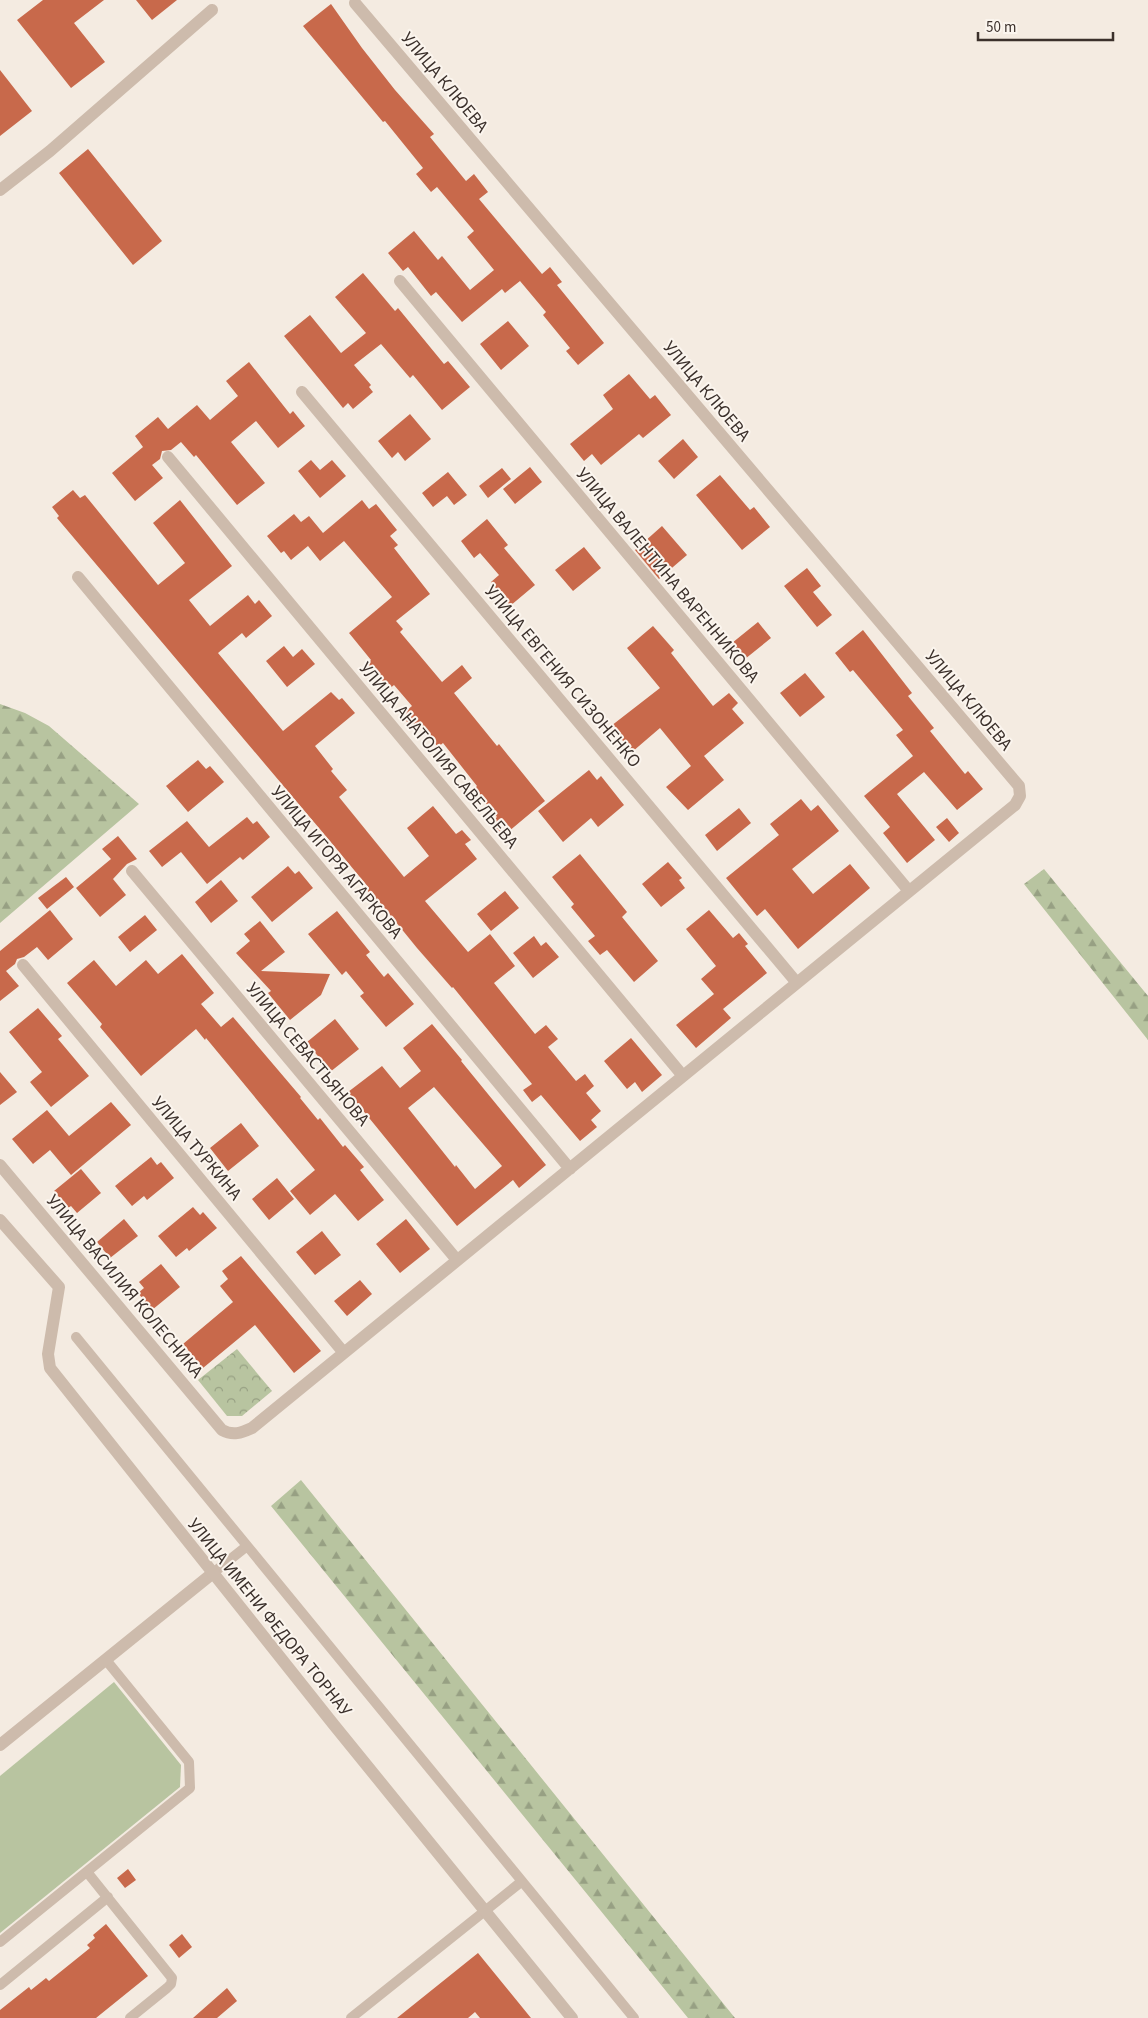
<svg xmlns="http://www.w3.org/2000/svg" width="1148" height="2018" viewBox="0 0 1148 2018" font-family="'Source Sans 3',sans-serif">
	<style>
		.forest { fill: url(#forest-firs) }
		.park { fill: url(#park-crowns) }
		.garden { fill: #b8c4a0 }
		.building { fill: #c8694b; fill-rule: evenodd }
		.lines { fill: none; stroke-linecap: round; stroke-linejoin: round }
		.service { stroke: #cdbbac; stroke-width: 10 }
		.minor { stroke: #cdbbac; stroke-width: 12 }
		.tertiary { stroke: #cdbbac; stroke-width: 12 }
		.labels { text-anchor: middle; stroke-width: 4; stroke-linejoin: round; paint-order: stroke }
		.street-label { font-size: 18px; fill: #3b302b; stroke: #fbf5ee }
	</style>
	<defs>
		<pattern id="forest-firs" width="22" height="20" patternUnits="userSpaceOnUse" patternTransform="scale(1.25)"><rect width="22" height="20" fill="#b8c4a0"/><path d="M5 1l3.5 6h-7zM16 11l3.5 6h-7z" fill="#97a083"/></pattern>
		<pattern id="park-crowns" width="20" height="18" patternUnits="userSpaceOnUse" patternTransform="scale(1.25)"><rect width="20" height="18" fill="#b8c4a0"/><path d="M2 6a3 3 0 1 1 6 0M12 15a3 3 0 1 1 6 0" fill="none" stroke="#97a083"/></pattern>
	</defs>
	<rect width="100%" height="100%" fill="#f4ebe1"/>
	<path class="forest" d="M 0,704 L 25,713 L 49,726 L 139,804 L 0,923 Z
		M 1044,869 L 1148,996 L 1148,1040 L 1024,884 Z
		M 301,1480 L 735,2018 L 688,2018 L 271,1506 Z"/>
	<path class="park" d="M 237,1349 L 272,1391 L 242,1416 L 227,1416 L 198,1380 Z"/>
	<path class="garden" d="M 114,1682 L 181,1765 L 180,1787 L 0,1933 L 0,1776 Z"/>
	<path class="building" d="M 43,0 L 104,0 L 74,23 L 105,62 L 71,88 L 17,20 Z
		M 136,0 L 177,0 L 152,20 Z
		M 331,4 L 362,48 L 395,90 L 434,134 L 430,137 L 466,181 L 474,174 L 488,192 L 479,199 L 542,274 L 550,267 L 562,282 L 557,285 L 604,343 L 578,365 L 566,351 L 570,348 L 543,315 L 546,312 L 520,281 L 505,293 L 502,289 L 462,322 L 436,292 L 431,296 L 408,267 L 403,271 L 388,253 L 414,231 L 438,260 L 442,256 L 470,290 L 494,270 L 467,237 L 474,231 L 437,187 L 431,192 L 416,174 L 423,168 L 385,121 L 383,122 L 303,26 Z
		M 0,70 L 32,111 L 0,136 Z
		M 88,149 L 162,241 L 133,265 L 59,173 Z
		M 363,273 L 395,311 L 398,308 L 444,364 L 448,361 L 470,387 L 442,410 L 413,375 L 410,378 L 381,344 L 354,365 L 371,385 L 369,387 L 373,392 L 353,409 L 348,403 L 343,408 L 284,336 L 310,315 L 341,353 L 366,333 L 335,297 Z
		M 508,321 L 529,346 L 501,370 L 480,344 Z
		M 249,362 L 290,414 L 293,411 L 305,426 L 278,448 L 256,421 L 231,442 L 265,483 L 237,505 L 196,455 L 194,457 L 181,442 L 171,450 L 162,451 L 160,459 L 152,465 L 163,478 L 135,501 L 112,473 L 143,447 L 135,436 L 158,417 L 168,429 L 197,405 L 210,420 L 238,396 L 226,381 Z
		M 629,374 L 650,399 L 655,395 L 671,415 L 643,438 L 639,434 L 601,465 L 592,454 L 584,461 L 570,444 L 613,409 L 603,395 Z
		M 410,414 L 431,439 L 405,461 L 398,452 L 392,458 L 378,441 Z
		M 683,439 L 698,457 L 674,479 L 658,461 Z
		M 311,460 L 320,470 L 332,460 L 346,476 L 320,498 L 298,471 Z
		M 530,467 L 542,482 L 515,504 L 503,489 Z
		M 502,468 L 511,479 L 488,498 L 479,486 Z
		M 448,472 L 467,495 L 454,505 L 447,496 L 433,507 L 422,493 Z
		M 720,475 L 750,510 L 754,507 L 770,527 L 742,550 L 696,495 Z
		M 73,490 L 80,498 L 85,495 L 158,585 L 185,563 L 153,523 L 180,500 L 232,566 L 189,600 L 210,626 L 248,595 L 255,604 L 259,600 L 272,616 L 246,638 L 242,633 L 218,653 L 283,731 L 331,692 L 339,700 L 342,698 L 355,713 L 315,746 L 333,769 L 331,771 L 347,790 L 339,797 L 404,877 L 429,856 L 407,828 L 433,806 L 456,834 L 462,830 L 471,840 L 465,844 L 477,859 L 425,901 L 468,952 L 490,934 L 515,966 L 494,983 L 535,1034 L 546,1025 L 558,1039 L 548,1047 L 576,1081 L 585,1074 L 594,1086 L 586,1093 L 601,1111 L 591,1120 L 597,1127 L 580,1141 L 541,1095 L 532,1102 L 523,1090 L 532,1084 L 453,987 L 452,988 L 417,948 L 378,900 L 376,902 L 367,890 L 369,888 L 330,841 L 57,518 L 59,516 L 52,507 Z
		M 362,500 L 369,509 L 376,504 L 397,530 L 390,536 L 398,545 L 394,548 L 430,594 L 396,621 L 403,629 L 400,632 L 442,682 L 462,665 L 472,678 L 454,693 L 497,746 L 499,744 L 545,801 L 502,837 L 490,823 L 497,817 L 474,789 L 477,786 L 443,743 L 438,747 L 420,725 L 414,730 L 401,715 L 412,706 L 394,685 L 388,690 L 367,664 L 371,660 L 349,633 L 392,597 L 344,541 L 320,561 L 308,546 L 291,560 L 284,551 L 281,553 L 267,536 L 294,514 L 301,522 L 309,516 L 323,533 Z
		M 487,519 L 508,545 L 504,548 L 535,585 L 510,606 L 491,582 L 499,575 L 480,553 L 474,558 L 461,541 Z
		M 662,526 L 687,555 L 659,579 L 635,550 Z
		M 584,547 L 601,568 L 573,591 L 555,570 Z
		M 807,568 L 821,586 L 813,592 L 832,615 L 817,627 L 784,586 Z
		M 758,622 L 771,638 L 745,659 L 732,643 Z
		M 653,626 L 674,650 L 671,653 L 713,706 L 729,693 L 738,703 L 732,709 L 744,723 L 704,756 L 724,780 L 688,810 L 666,787 L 691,766 L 660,728 L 632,752 L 611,726 L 660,688 L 627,648 Z
		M 863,630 L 912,693 L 908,696 L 934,728 L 930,731 L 965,774 L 968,771 L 983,789 L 957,810 L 924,772 L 897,794 L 935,840 L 907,863 L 883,833 L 890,827 L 864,796 L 913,756 L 896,735 L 903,730 L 853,670 L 850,672 L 835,653 Z
		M 284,646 L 293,657 L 302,649 L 315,664 L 287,687 L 266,661 Z
		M 805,673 L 825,697 L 800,717 L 780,693 Z
		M 198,760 L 206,769 L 210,766 L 224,782 L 188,812 L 166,786 Z
		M 589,770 L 597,780 L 601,776 L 624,805 L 598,827 L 591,818 L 563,842 L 538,811 Z
		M 801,799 L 811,811 L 818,805 L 839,831 L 792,869 L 813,894 L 850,864 L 870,888 L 798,949 L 765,909 L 757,916 L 726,878 L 779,835 L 770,824 Z
		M 739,808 L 751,823 L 717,851 L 705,835 Z
		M 247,817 L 253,824 L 257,821 L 270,837 L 243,860 L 240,857 L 207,884 L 181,852 L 162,867 L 149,851 L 187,821 L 209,847 Z
		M 947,818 L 959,833 L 949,842 L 936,827 Z
		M 118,836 L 137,859 L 127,864 L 113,879 L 126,895 L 100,917 L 76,888 L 111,859 L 102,849 Z
		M 580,854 L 627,912 L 622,917 L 658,961 L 634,982 L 607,950 L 600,955 L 588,941 L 595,936 L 571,907 L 574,904 L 552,877 Z
		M 668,862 L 682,878 L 679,880 L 685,888 L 661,907 L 642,884 Z
		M 288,866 L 295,874 L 299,871 L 313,888 L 272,922 L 251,897 Z
		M 66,877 L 74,887 L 47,909 L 38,898 Z
		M 221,880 L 238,901 L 211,923 L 195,902 Z
		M 505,891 L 519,908 L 491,931 L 477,914 Z
		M 50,910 L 73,939 L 48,960 L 37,947 L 24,957 L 17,959 L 15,964 L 6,971 L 19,986 L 0,1001 L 0,951 Z
		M 709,910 L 733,938 L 739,933 L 748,944 L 745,946 L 767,973 L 723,1009 L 731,1018 L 696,1048 L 676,1025 L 714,994 L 701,979 L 716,966 L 686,929 Z
		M 337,911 L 370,952 L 366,955 L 384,977 L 388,973 L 414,1004 L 386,1027 L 360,996 L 364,993 L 346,971 L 342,975 L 308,934 Z
		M 145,915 L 157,930 L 130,952 L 118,937 Z
		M 260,921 L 285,952 L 261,971 L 330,974 L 321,995 L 290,1020 L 268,993 L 271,991 L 236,953 L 250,941 L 244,934 Z
		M 534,936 L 541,946 L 546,942 L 559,957 L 533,978 L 513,953 Z
		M 182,954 L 214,993 L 201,1004 L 221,1027 L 233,1017 L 301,1097 L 300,1098 L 318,1120 L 320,1118 L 343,1147 L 345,1145 L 364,1167 L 360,1170 L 384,1200 L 358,1221 L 335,1194 L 310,1215 L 290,1191 L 315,1170 L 206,1038 L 205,1040 L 196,1029 L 141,1076 L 100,1027 L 102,1024 L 67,983 L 94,960 L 116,986 L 146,960 L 158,974 Z
		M 38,1008 L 62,1036 L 58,1039 L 89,1076 L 51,1107 L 30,1082 L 42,1072 L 9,1032 Z
		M 335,1019 L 359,1049 L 330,1072 L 307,1042 Z
		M 432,1024 L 462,1060 L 461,1061 L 546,1165 L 519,1188 L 513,1180 L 457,1226 L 348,1092 L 382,1066 L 400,1088 L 421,1071 L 403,1048 ZM 434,1087 L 502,1166 L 475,1189 L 456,1165 L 455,1167 L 408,1108 Z
		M 631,1038 L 662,1075 L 642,1092 L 635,1082 L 627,1089 L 604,1061 Z
		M 0,1072 L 17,1092 L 0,1105 Z
		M 111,1102 L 131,1125 L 71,1175 L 50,1150 L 33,1164 L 12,1139 L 47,1110 L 69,1136 Z
		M 241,1123 L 259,1146 L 228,1171 L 210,1148 Z
		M 151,1157 L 157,1165 L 161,1162 L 174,1178 L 147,1200 L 144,1196 L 132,1206 L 115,1186 Z
		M 81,1169 L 101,1193 L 77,1213 L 71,1206 L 68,1208 L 54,1191 Z
		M 277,1178 L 294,1199 L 269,1220 L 252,1199 Z
		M 193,1207 L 200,1215 L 203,1212 L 217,1228 L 189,1251 L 187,1248 L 176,1257 L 158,1236 Z
		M 124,1219 L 138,1236 L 110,1258 L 97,1242 Z
		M 406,1219 L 430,1249 L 400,1273 L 376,1244 Z
		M 322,1231 L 341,1255 L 315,1275 L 296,1252 Z
		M 241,1256 L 321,1351 L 294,1373 L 255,1325 L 203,1368 L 183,1344 L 233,1302 L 220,1286 L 228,1279 L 222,1271 Z
		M 161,1264 L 180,1287 L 152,1310 L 138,1293 L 144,1288 L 139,1282 Z
		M 360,1280 L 372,1294 L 347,1316 L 334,1301 Z
		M 128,1869 L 136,1880 L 125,1888 L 117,1878 Z
		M 106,1924 L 148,1976 L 96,2018 L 0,2018 L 0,2010 L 29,1987 L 31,1990 L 46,1978 L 49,1981 L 90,1948 L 87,1945 L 95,1938 L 93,1935 Z
		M 182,1934 L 192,1947 L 179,1958 L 169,1945 Z
		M 478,1953 L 531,2018 L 480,2018 L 475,2012 L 468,2018 L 397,2018 Z
		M 227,1988 L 237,2001 L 217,2018 L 193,2018 Z"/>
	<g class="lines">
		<path class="service" d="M 76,1337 L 634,2018
			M 213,1573 L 247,1546
			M 87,1872 L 172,1978 L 171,1984 L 167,1988 L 130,2018
			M 0,1942 L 190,1788 L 189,1762 L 106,1660
			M 0,1985 L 108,1897
			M 351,2018 L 521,1882"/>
		<path class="minor" d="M 0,190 L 50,151 L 212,10
			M 400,281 L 909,891
			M 302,392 L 797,983
			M 168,457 L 683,1076
			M 78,577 L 570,1169
			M 132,871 L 457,1260
			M 23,965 L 344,1353
			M 0,1165 L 222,1430 C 233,1436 241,1433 252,1428 L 1015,805 L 1020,796 L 1019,786 L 355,3
			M 0,1745 L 213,1573"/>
		<path class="tertiary" d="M 0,1220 L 59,1287 L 48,1354 L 50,1368 L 334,1725 L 572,2018"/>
	</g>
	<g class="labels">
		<g class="street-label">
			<text transform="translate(445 82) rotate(50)" y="6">УЛИЦА КЛЮЕВА</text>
			<text transform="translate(707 391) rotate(50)" y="6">УЛИЦА КЛЮЕВА</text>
			<text transform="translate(668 575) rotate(50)" y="6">УЛИЦА ВАЛЕНТИНА ВАРЕННИКОВА</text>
			<text transform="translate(563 676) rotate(50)" y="6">УЛИЦА ЕВГЕНИЯ СИЗОНЕНКО</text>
			<text transform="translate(969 700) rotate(50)" y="6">УЛИЦА КЛЮЕВА</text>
			<text transform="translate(439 755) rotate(50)" y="6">УЛИЦА АНАТОЛИЯ САВЕЛЬЕВА</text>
			<text transform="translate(337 862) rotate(50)" y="6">УЛИЦА ИГОРЯ АГАРКОВА</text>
			<text transform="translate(308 1054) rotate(50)" y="6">УЛИЦА СЕВАСТЬЯНОВА</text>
			<text transform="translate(197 1148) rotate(50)" y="6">УЛИЦА ТУРКИНА</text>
			<text transform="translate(125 1286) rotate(50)" y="6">УЛИЦА ВАСИЛИЯ КОЛЕСНИКА</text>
			<text transform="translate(270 1617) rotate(51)" y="6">УЛИЦА ИМЕНИ ФЕДОРА ТОРНАУ</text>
		</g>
	</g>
	<path d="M978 32v8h135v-8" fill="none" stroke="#3b302b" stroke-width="2.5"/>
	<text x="986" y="32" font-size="15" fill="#3b302b" stroke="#fbf5ee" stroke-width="4" paint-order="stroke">50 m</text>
</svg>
